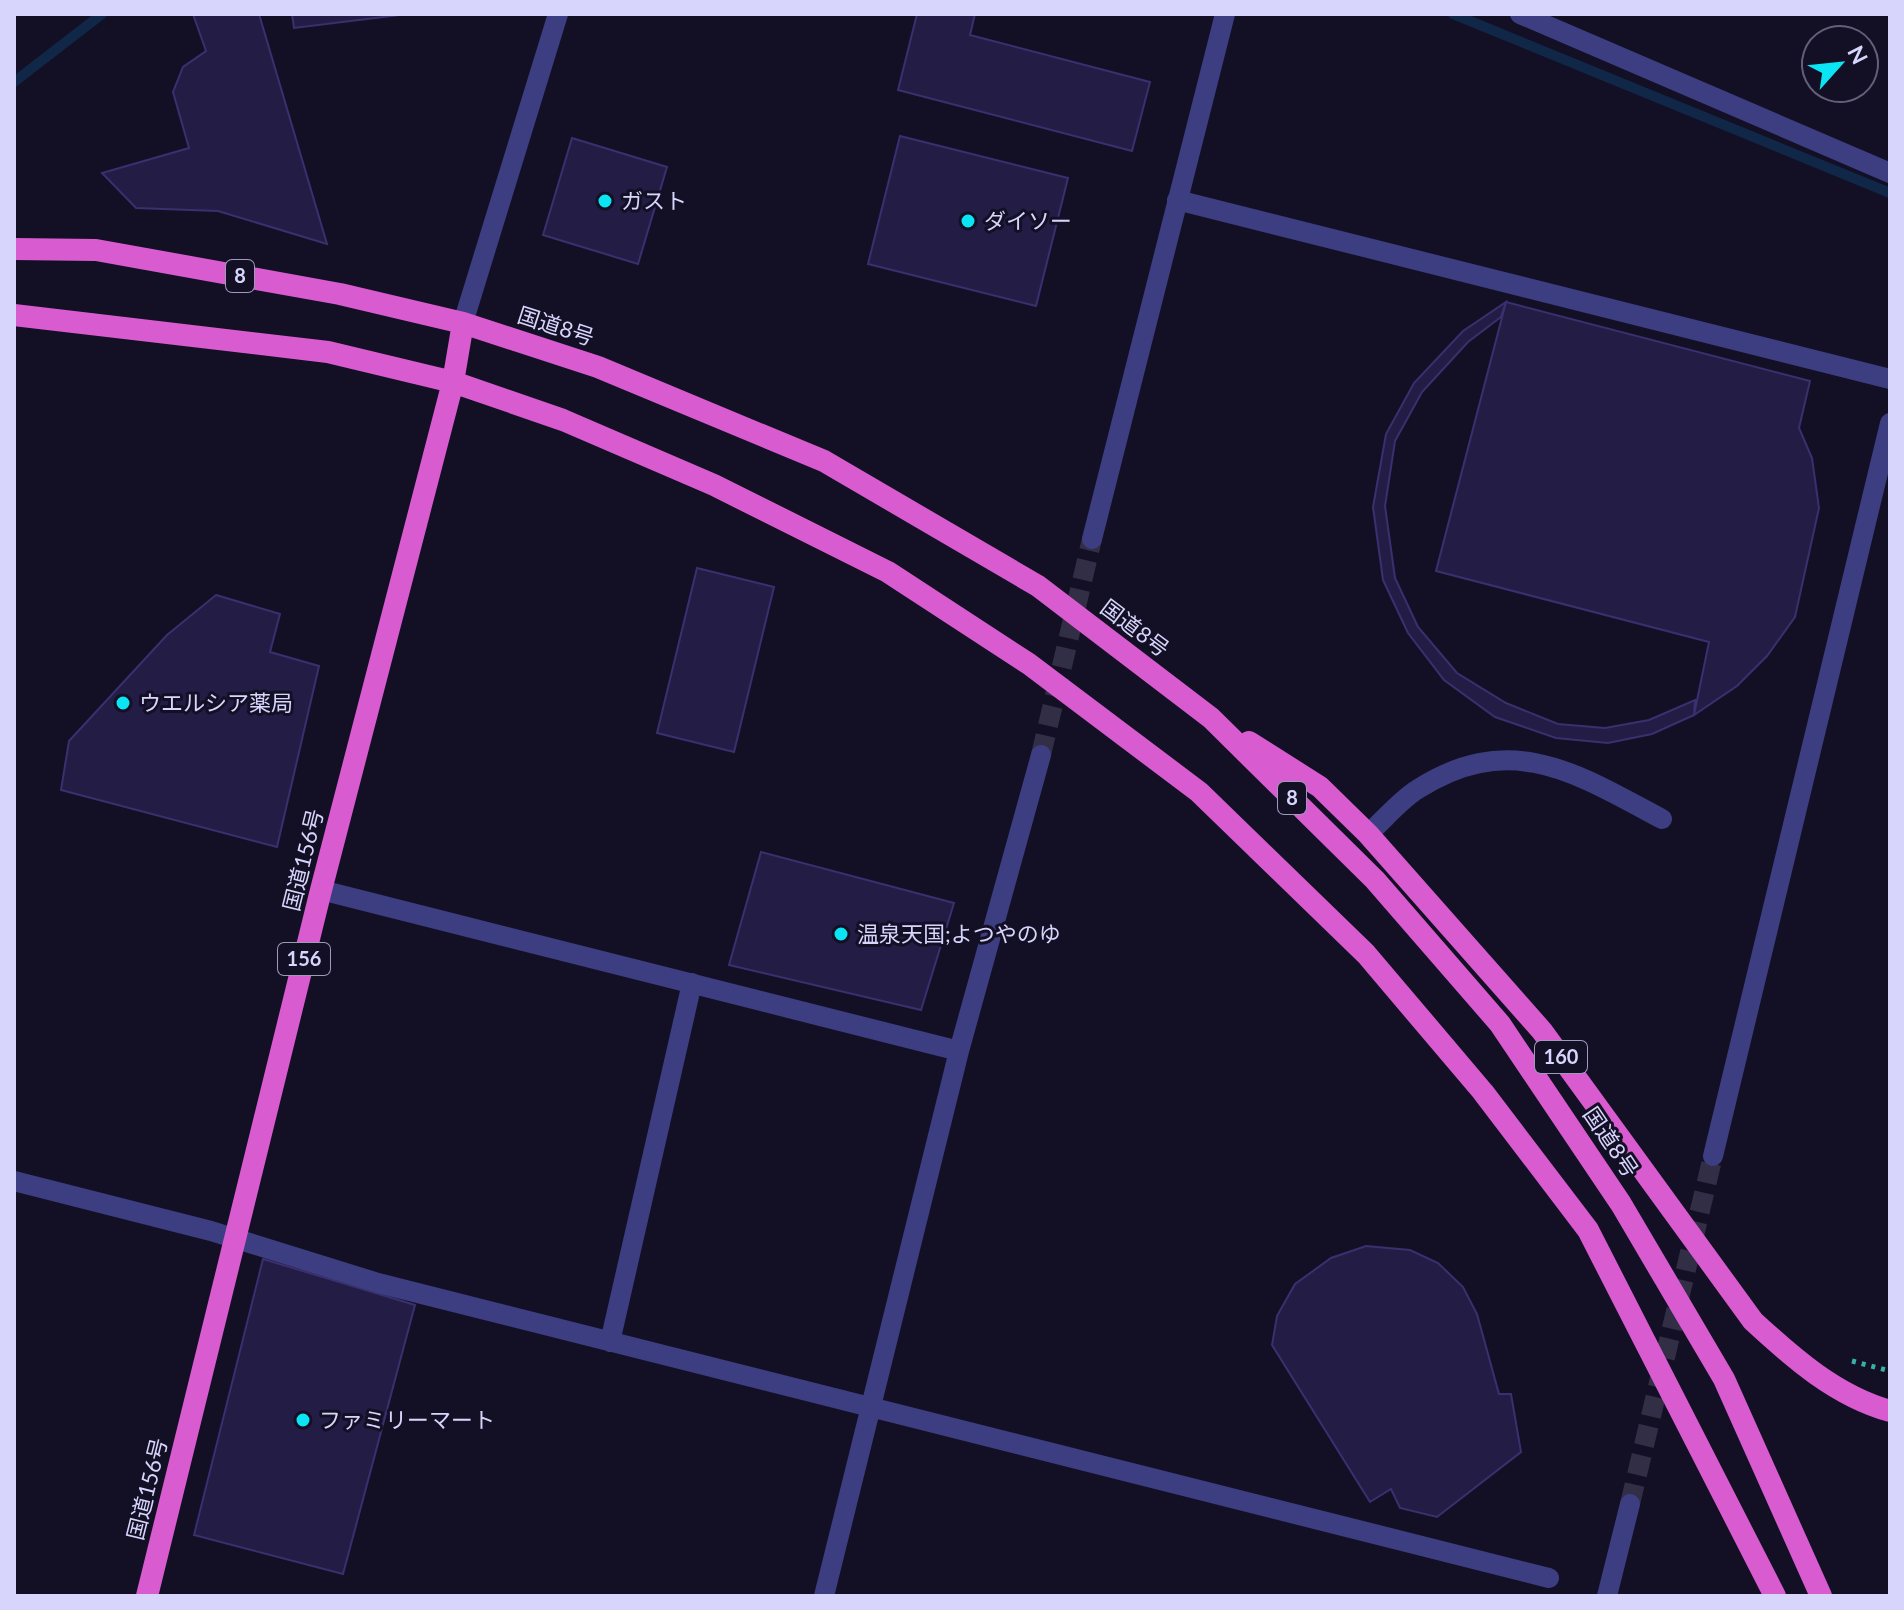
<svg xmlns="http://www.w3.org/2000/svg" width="1904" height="1610" viewBox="0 0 1904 1610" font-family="Lato,'Noto Sans JP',sans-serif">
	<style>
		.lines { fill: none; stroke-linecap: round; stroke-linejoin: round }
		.stream { stroke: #102748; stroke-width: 10 }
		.building { fill: #231d45; stroke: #3a306f; stroke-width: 2 }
		.minor-tunnel { stroke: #312e45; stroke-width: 20; stroke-dasharray: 20 10; stroke-linecap: butt }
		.path { stroke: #35b1a6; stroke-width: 5; stroke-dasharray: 4 6; stroke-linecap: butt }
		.service { stroke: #3d3d81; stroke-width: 20 }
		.minor { stroke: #3d3d81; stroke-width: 20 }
		.tertiary { stroke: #3d3d81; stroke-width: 20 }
		.trunk { stroke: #d85cd0; stroke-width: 22 }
		.poi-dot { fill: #0be4f3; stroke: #131025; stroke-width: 3 }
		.labels { text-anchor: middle; stroke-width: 6; stroke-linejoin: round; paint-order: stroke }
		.shield { fill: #131025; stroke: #9d9abc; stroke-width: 2 }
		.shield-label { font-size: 20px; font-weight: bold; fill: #d8d5fd }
		.poi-label { font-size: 22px; fill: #d8d5fd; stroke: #131025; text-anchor: start }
		.street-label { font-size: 22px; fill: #d8d5fd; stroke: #131025 }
	</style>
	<rect width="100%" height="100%" fill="#131025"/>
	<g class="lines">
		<path class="stream" d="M 1453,14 L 1890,193
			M 14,82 L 102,14"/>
	</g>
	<path class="building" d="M 193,14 L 259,14 L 327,244 L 218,211 L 136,208 L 102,173 L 189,148 L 173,92 L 183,67 L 206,51 Z
		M 292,14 L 408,14 L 294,28 Z
		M 917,14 L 975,14 L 970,35 L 1150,82 L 1132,151 L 898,90 Z
		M 900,136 L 1068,178 L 1036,306 L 868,264 Z
		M 572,138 L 667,167 L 638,264 L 543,235 Z
		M 1506,302 L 1810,381 L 1799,428 L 1812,458 L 1819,508 L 1795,617 L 1767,656 L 1737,686 L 1694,715 L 1709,642 L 1436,571 Z
		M 1506,302 L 1501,317 L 1468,342 L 1422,392 L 1395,441 L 1385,506 L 1395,578 L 1418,627 L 1457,673 L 1506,703 L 1558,724 L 1605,728 L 1649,720 L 1695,700 L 1694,715 L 1652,734 L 1608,743 L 1556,738 L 1495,717 L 1444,680 L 1408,633 L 1383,580 L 1373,507 L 1386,434 L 1414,383 L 1463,331 Z
		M 697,568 L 774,587 L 734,752 L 657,733 Z
		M 216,595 L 280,614 L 270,652 L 319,666 L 277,847 L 61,790 L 69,741 L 167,635 Z
		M 761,852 L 954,903 L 921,1010 L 729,965 Z
		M 1366,1246 L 1410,1250 L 1438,1263 L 1463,1287 L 1477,1314 L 1499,1394 L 1511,1394 L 1521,1452 L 1437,1517 L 1400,1508 L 1391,1489 L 1370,1502 L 1272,1345 L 1277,1316 L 1295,1284 L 1331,1258 Z
		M 263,1259 L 415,1305 L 343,1574 L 194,1535 Z"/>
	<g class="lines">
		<path class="minor-tunnel" d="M 1041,755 L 1092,539
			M 1630,1504 L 1713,1156"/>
		<path class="path" d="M 1852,1361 L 1890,1371"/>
		<path class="service" d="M 1177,200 L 1890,379
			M 1368,834 C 1384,820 1400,800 1418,789 C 1511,730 1576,773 1662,819"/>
		<path class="minor" d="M 1520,14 L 1890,173
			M 1092,539 L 1225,14
			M 321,890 L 959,1051
			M 1713,1156 L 1890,423
			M 14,1181 L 211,1231 L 378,1283 L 1549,1578
			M 610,1342 L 692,983
			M 824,1596 L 959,1051 L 1041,755
			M 1607,1596 L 1630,1504"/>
		<path class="tertiary" d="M 463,323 L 558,14"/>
		<path class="trunk" d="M 14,249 L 96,250 L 340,294 L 463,323 L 598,367 L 824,461 L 1038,586 L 1211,718 L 1375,880 L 1500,1024 L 1621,1204 L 1724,1379 L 1821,1596
			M 14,315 L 328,352 L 453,382 L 563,420 L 714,485 L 888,572 L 1029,664 L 1199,792 L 1366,954 L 1483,1092 L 1588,1230 L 1775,1596
			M 1249,742 L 1320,787 L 1368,834 L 1542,1031 L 1753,1321 C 1793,1358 1836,1396 1890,1411
			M 147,1596 L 321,890 L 453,382 L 463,323"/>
	</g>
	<g class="poi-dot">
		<circle cx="605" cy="201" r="8"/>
		<circle cx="968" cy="221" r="8"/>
		<circle cx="123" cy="703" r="8"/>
		<circle cx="841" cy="934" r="8"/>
		<circle cx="303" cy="1420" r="8"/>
	</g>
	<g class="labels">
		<g class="shield">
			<rect x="226" y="260" width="28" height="32" rx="6"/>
			<rect x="1278" y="782" width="28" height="32" rx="6"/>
			<rect x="278" y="943" width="52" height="32" rx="6"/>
			<rect x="1535" y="1041" width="52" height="32" rx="6"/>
		</g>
		<g class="shield-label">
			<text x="240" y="283">8</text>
			<text x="1292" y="805">8</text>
			<text x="304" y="966">156</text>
			<text x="1561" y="1064">160</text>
		</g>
		<g class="poi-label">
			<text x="621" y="209">ガスト</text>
			<text x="984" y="229">ダイソー</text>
			<text x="139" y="711">ウエルシア薬局</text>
			<text x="857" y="942">温泉天国;よつやのゆ</text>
			<text x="319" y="1428">ファミリーマート</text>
		</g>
		<g class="street-label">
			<text transform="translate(556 326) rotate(18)" y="8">国道8号</text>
			<text transform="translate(1135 628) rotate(37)" y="8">国道8号</text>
			<text transform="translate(303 860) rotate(-76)" y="8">国道156号</text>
			<text transform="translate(1611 1142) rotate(56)" y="8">国道8号</text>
			<text transform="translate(147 1489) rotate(-76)" y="8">国道156号</text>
		</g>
	</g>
	<rect width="1904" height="1610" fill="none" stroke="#d8d5fd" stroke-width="32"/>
	<g transform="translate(1840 64) rotate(63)"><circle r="38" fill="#131025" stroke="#625f7b" stroke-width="2"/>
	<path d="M0-6L14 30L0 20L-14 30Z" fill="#0be4f3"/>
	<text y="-12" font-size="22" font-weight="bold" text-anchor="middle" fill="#d8d5fd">N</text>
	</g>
</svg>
